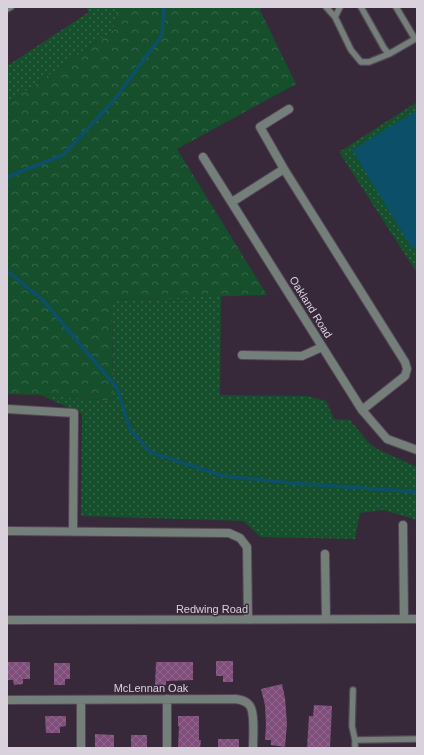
<svg xmlns="http://www.w3.org/2000/svg" width="424" height="755" viewBox="0 0 424 755" font-family="Helvetica,sans-serif">
	<style>
		.grass { fill: url(#grass-dots) }
		.forest { fill: url(#forest-crowns) }
		.water { fill: #0b5068 }
		.lines { fill: none; stroke-linecap: round; stroke-linejoin: round }
		.stream { stroke: #0b5068; stroke-width: 3.5 }
		.building { fill: url(#building-cross-hatch) }
		.service-casing { stroke: #544757; stroke-width: 8 }
		.minor-casing { stroke: #544757; stroke-width: 10 }
		.service { stroke: #757f79; stroke-width: 5.5 }
		.minor { stroke: #757f79; stroke-width: 8 }
		.labels { text-anchor: middle; stroke-width: 3; stroke-linejoin: round; paint-order: stroke }
		.street-label { font-size: 11px; fill: #d9d1dc; stroke: #37293a }
	</style>
	<defs>
		<pattern id="grass-dots" width="8" height="8" patternUnits="userSpaceOnUse"><rect width="8" height="8" fill="#154f2b"/><path d="M2 2h.1M6 6h.1" fill="none" stroke="#366749" stroke-width="1.8" stroke-linecap="round"/></pattern>
		<pattern id="forest-crowns" width="20" height="18" patternUnits="userSpaceOnUse"><rect width="20" height="18" fill="#154f2b"/><path d="M2 6a3 3 0 1 1 6 0M12 15a3 3 0 1 1 6 0" fill="none" stroke="#366749"/></pattern>
		<pattern id="building-cross-hatch" width="8" height="8" patternUnits="userSpaceOnUse"><rect width="8" height="8" fill="#804e7a"/><path d="M0 0l8 8M0 8l8-8" fill="none" stroke="#91668c"/></pattern>
	</defs>
	<rect width="100%" height="100%" fill="#37293a"/>
	<path class="grass" d="M 86,7 L 116,7 L 114,30 L 7,104 L 7,66 L 89,12 Z
		M 417,102 L 417,273 L 339,152 Z
		M 221,296 L 220,395 L 307,396 L 326,401 L 334,419 L 350,420 L 368,442 L 377,449 L 417,467 L 417,520 L 383,510 L 360,513 L 355,539 L 261,537 L 243,521 L 81,516 L 82,414 L 41,395 L 113,401 L 112,300 Z"/>
	<path class="forest" d="M 116,7 L 262,7 L 260,10 L 296,84 L 177,149 L 267,295 L 112,300 L 113,401 L 41,395 L 7,394 L 7,104 L 114,30 Z"/>
	<path class="water" d="M 417,110 L 417,249 L 411,247 L 352,150 Z"/>
	<g class="lines">
		<path class="stream" d="M 7,177 L 63,155 L 114,100 L 162,35 L 164,7
			M 7,271 L 42,299 L 117,388 L 130,429 L 150,452 L 223,476 L 292,483 L 417,492"/>
	</g>
	<path class="building" d="M 216,661 L 233,661 L 233,682 L 223,682 L 223,676 L 216,676 Z
		M 7,662 L 30,662 L 30,679 L 23,679 L 23,684 L 14,685 L 13,680 L 7,680 Z
		M 156,662 L 193,662 L 193,680 L 166,681 L 166,685 L 155,685 Z
		M 54,663 L 70,663 L 70,679 L 65,679 L 65,685 L 54,685 Z
		M 282,684 L 285,698 L 287,724 L 285,747 L 271,745 L 271,740 L 265,740 L 266,725 L 265,705 L 261,689 Z
		M 314,705 L 332,706 L 330,748 L 307,748 L 309,716 L 313,716 Z
		M 45,716 L 66,716 L 66,726 L 60,727 L 60,733 L 46,733 Z
		M 178,716 L 199,716 L 199,740 L 201,740 L 200,748 L 178,748 L 179,726 L 178,726 Z
		M 95,734 L 114,735 L 114,748 L 95,748 Z
		M 131,735 L 147,735 L 147,748 L 131,748 Z
		M 218,739 L 239,739 L 239,748 L 218,748 Z"/>
	<g class="lines">
		<defs>
			<path id="service" d="M 326,7 L 335,17
				M 340,7 L 335,17 L 351,50 L 361,62 L 369,62 L 389,54
				M 361,7 L 384,48 L 389,54 L 415,39 L 396,7
				M 7,9 L 11,7
				M 353,690 L 352,726 L 355,740
				M 355,748 L 355,740 L 417,739"/>
			<path id="minor" d="M 203,157 L 362,410 L 387,439 L 417,450
				M 284,169 L 260,127 L 289,109
				M 232,202 L 284,169 L 405,362 L 407,369 L 405,376 L 362,410
				M 242,355 L 302,356 L 322,347
				M 7,409 L 74,413 L 73,532
				M 403,525 L 404,619
				M 7,531 L 229,533 L 240,538 L 247,547 L 248,620
				M 325,554 L 326,619
				M 7,620 L 417,619
				M 7,700 L 236,699 C 242,700 247,701 250,706 C 255,713 253,739 253,748
				M 81,700 L 81,748
				M 167,748 L 167,699"/>
		</defs>
		<use href="#service" class="service-casing"/>
		<use href="#minor" class="minor-casing"/>
		<use href="#service" class="service"/>
		<use href="#minor" class="minor"/>
	</g>
	<g class="labels">
		<g class="street-label">
			<text transform="translate(311 307) rotate(58)" y="4">Oakland Road</text>
			<text x="212" y="613">Redwing Road</text>
			<text x="151" y="692">McLennan Oak</text>
		</g>
	</g>
	<rect width="424" height="755" fill="none" stroke="#d9d1dc" stroke-width="16"/>
</svg>
